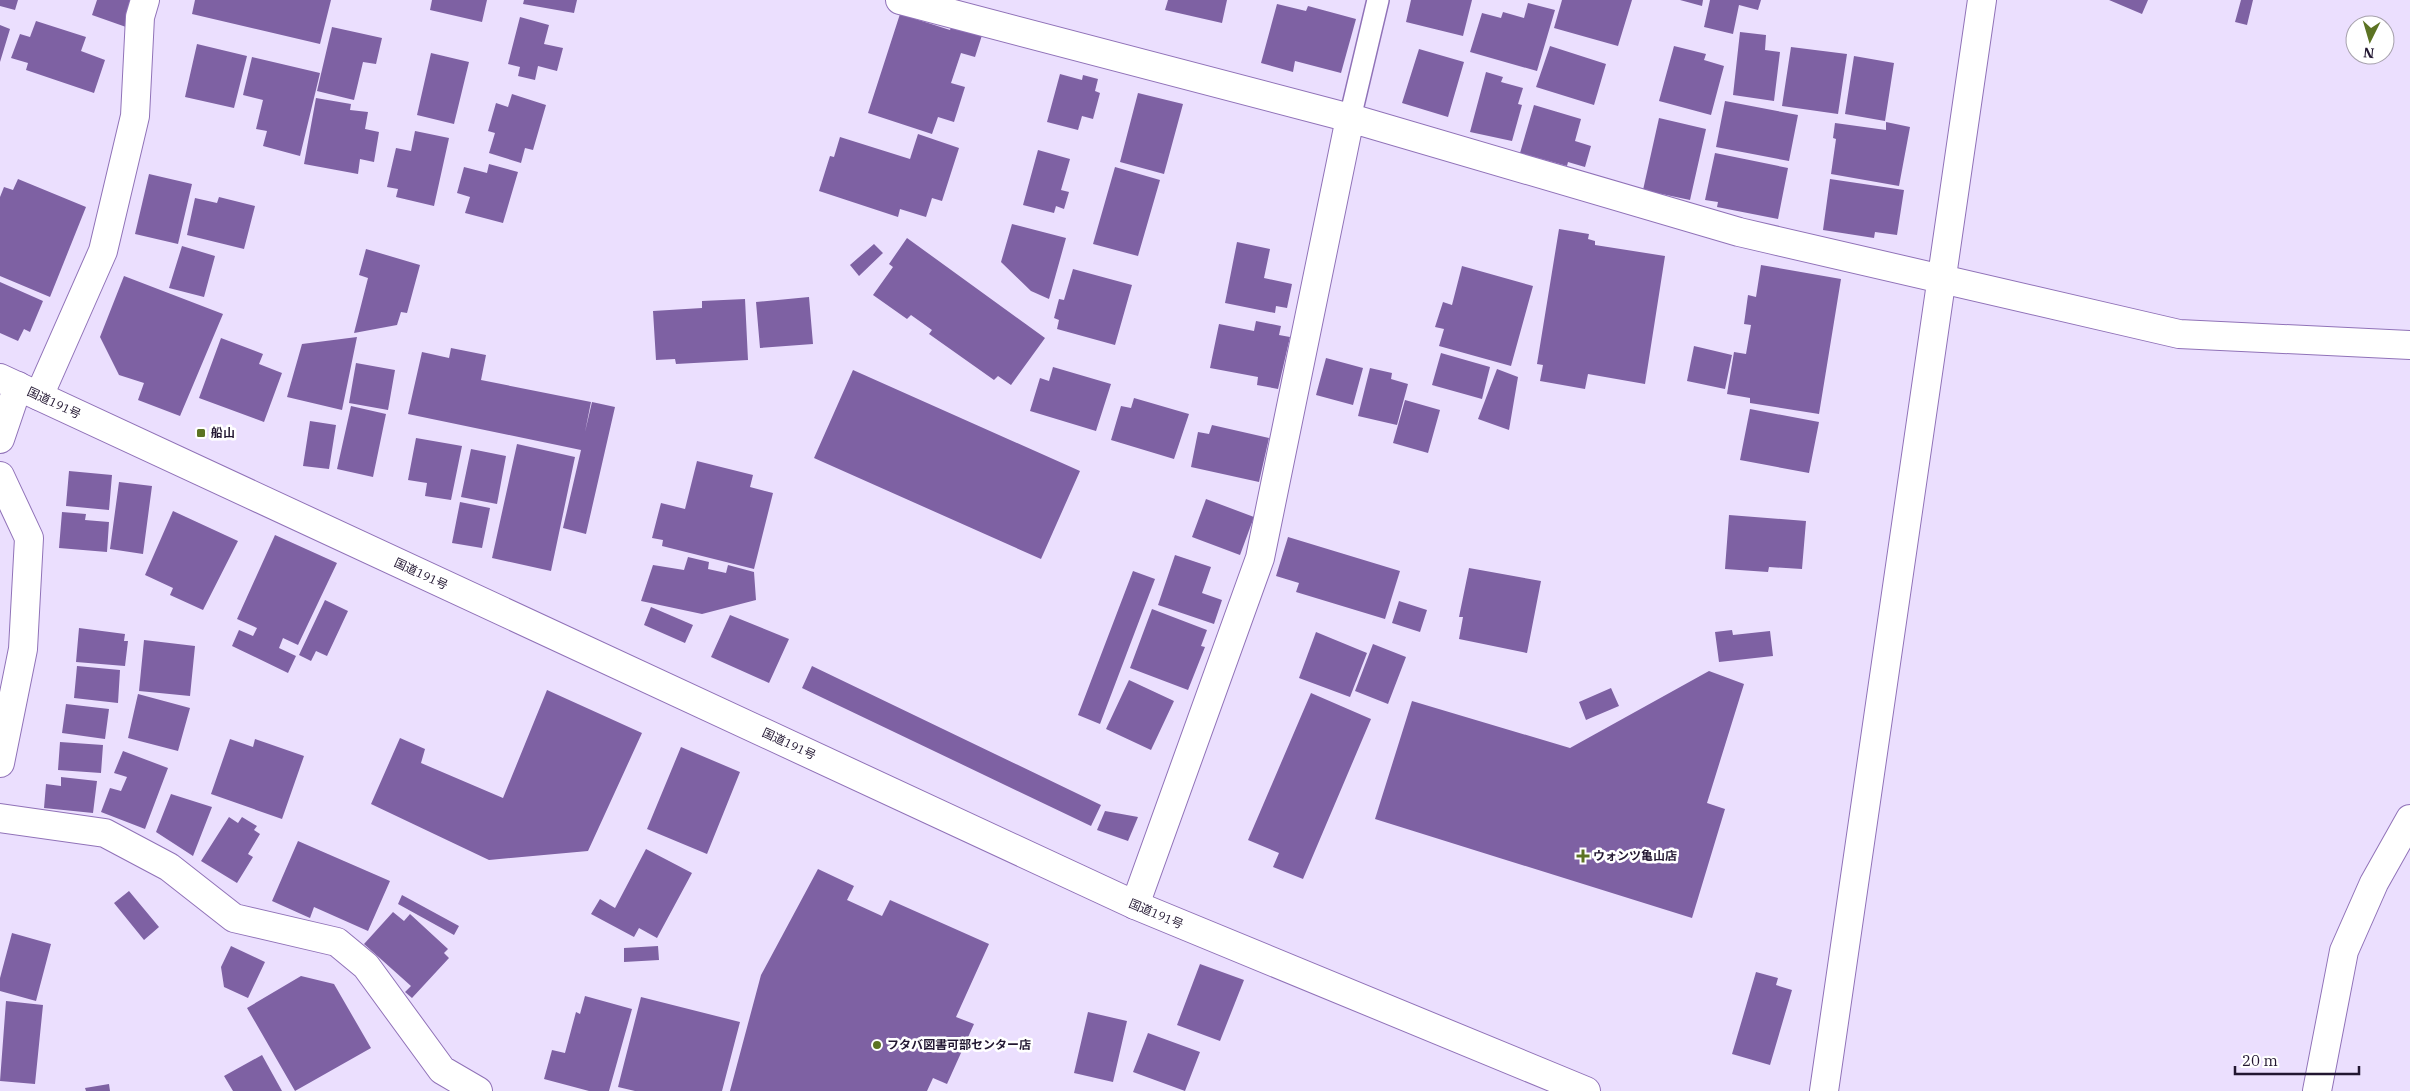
<svg xmlns="http://www.w3.org/2000/svg" width="2410" height="1091" viewBox="0 0 2410 1091" font-family="'IBM Plex Serif','Noto Sans JP',serif">
	<style>
		.building { fill: #7e61a3 }
		.lines { fill: none; stroke-linecap: round; stroke-linejoin: round }
		.service-casing { stroke: #9072b8; stroke-width: 24 }
		.minor-casing { stroke: #9072b8; stroke-width: 30 }
		.tertiary-casing { stroke: #9072b8; stroke-width: 30 }
		.trunk-casing { stroke: #9072b8; stroke-width: 30 }
		.service { stroke: #fff; stroke-width: 21 }
		.minor { stroke: #fff; stroke-width: 28 }
		.tertiary { stroke: #fff; stroke-width: 28 }
		.trunk { stroke: #fff; stroke-width: 28 }
		.poi-dot { fill: #5c7323; stroke: #fff; stroke-width: 2 }
		.labels { text-anchor: middle; stroke-width: 5; stroke-linejoin: round; paint-order: stroke }
		.street-label { font-size: 12px; fill: #221631; stroke: #fff }
		.poi-label { font-size: 12px; font-weight: bold; fill: #221631; stroke: #fff; text-anchor: start }
	</style>
	<rect width="100%" height="100%" fill="#ebdffe"/>
	<path class="building" d="M 0,0 L 18,0 L 15,10 L 0,6 Z
		M 97,0 L 136,0 L 126,27 L 92,15 Z
		M 195,0 L 331,0 L 320,44 L 192,14 Z
		M 432,0 L 487,0 L 482,22 L 430,10 Z
		M 524,0 L 577,0 L 574,13 L 523,4 Z
		M 1168,0 L 1227,0 L 1222,23 L 1165,10 Z
		M 1411,0 L 1472,0 L 1463,36 L 1406,22 Z
		M 1562,0 L 1632,0 L 1618,46 L 1554,28 Z
		M 1680,0 L 1703,0 L 1702,6 Z
		M 1710,0 L 1761,0 L 1758,10 L 1739,5 L 1733,34 L 1704,27 Z
		M 2109,0 L 2148,0 L 2142,14 Z
		M 2241,0 L 2253,0 L 2247,25 L 2235,22 Z
		M 1528,3 L 1555,10 L 1537,71 L 1470,52 L 1482,13 L 1501,18 L 1503,12 L 1524,18 Z
		M 1277,4 L 1306,11 L 1308,6 L 1356,19 L 1341,73 L 1295,61 L 1293,72 L 1261,63 Z
		M 900,14 L 950,30 L 954,20 L 984,29 L 975,57 L 961,53 L 951,83 L 965,87 L 954,122 L 938,117 L 932,134 L 868,113 Z
		M 520,17 L 549,25 L 544,44 L 563,48 L 557,71 L 538,66 L 535,80 L 518,76 L 520,67 L 508,64 Z
		M 36,21 L 86,37 L 81,51 L 105,60 L 94,93 L 26,70 L 28,63 L 11,58 L 20,34 L 30,37 Z
		M 0,25 L 10,29 L 0,62 Z
		M 332,27 L 382,38 L 376,64 L 363,62 L 354,100 L 317,91 Z
		M 1740,32 L 1766,35 L 1765,50 L 1780,52 L 1774,101 L 1733,95 Z
		M 197,44 L 247,56 L 234,108 L 185,97 Z
		M 1550,46 L 1606,64 L 1594,105 L 1536,87 Z
		M 1674,46 L 1706,54 L 1704,60 L 1724,66 L 1711,115 L 1659,101 Z
		M 1791,47 L 1847,54 L 1838,114 L 1782,106 Z
		M 1419,49 L 1464,62 L 1448,117 L 1402,103 Z
		M 431,53 L 469,62 L 454,124 L 417,115 Z
		M 1854,56 L 1894,63 L 1885,121 L 1845,114 Z
		M 252,57 L 320,73 L 300,156 L 263,146 L 267,131 L 256,129 L 263,100 L 243,95 Z
		M 1486,72 L 1503,77 L 1501,82 L 1523,88 L 1518,104 L 1522,105 L 1512,141 L 1470,132 Z
		M 1060,74 L 1082,80 L 1083,75 L 1098,79 L 1095,91 L 1100,93 L 1093,119 L 1082,116 L 1078,130 L 1047,122 Z
		M 1138,93 L 1183,104 L 1164,174 L 1120,162 Z
		M 512,94 L 546,105 L 533,150 L 525,148 L 521,163 L 489,153 L 495,133 L 488,131 L 496,103 L 508,107 Z
		M 316,98 L 351,104 L 350,110 L 368,112 L 365,129 L 379,132 L 374,162 L 360,159 L 358,174 L 304,164 Z
		M 1725,101 L 1798,115 L 1789,161 L 1716,147 Z
		M 1534,105 L 1581,119 L 1575,141 L 1591,146 L 1585,167 L 1568,162 L 1567,166 L 1520,153 Z
		M 1659,118 L 1706,129 L 1690,200 L 1643,190 Z
		M 1886,122 L 1910,127 L 1899,186 L 1831,174 L 1836,139 L 1833,138 L 1835,123 L 1886,130 Z
		M 415,131 L 449,138 L 434,206 L 396,197 L 398,189 L 387,187 L 396,148 L 411,151 Z
		M 918,134 L 959,148 L 942,201 L 932,198 L 926,217 L 900,209 L 898,217 L 819,191 L 830,156 L 834,157 L 840,137 L 910,159 Z
		M 1038,150 L 1070,159 L 1061,190 L 1069,192 L 1064,209 L 1056,206 L 1054,213 L 1023,205 Z
		M 1715,153 L 1788,168 L 1778,219 L 1717,207 L 1718,202 L 1705,200 Z
		M 489,164 L 518,172 L 503,223 L 465,213 L 470,197 L 457,193 L 464,167 L 487,173 Z
		M 1115,167 L 1160,180 L 1138,256 L 1093,244 Z
		M 149,174 L 192,184 L 178,244 L 135,234 Z
		M 18,179 L 86,207 L 50,297 L 0,276 L 0,197 L 4,187 L 13,190 Z
		M 1830,179 L 1904,190 L 1897,235 L 1875,232 L 1874,238 L 1823,230 Z
		M 219,197 L 255,206 L 244,249 L 187,235 L 195,198 L 217,203 Z
		M 1012,224 L 1066,238 L 1049,299 L 1031,291 L 1001,262 Z
		M 1559,229 L 1589,234 L 1588,239 L 1595,241 L 1595,245 L 1665,256 L 1645,384 L 1588,374 L 1585,389 L 1540,381 L 1543,365 L 1537,364 Z
		M 907,238 L 1045,338 L 1011,385 L 998,376 L 994,380 L 929,334 L 932,330 L 911,315 L 907,319 L 873,295 L 893,267 L 889,264 Z
		M 1237,242 L 1270,249 L 1264,278 L 1292,284 L 1287,308 L 1276,306 L 1275,313 L 1225,303 Z
		M 874,244 L 883,253 L 859,276 L 850,265 Z
		M 182,246 L 215,256 L 204,297 L 169,288 Z
		M 366,249 L 420,265 L 407,313 L 401,312 L 397,325 L 354,333 L 368,278 L 359,275 Z
		M 1761,265 L 1841,279 L 1819,414 L 1750,403 L 1750,398 L 1727,394 L 1734,352 L 1746,354 L 1751,325 L 1744,324 L 1748,295 L 1756,297 Z
		M 1462,266 L 1533,286 L 1511,366 L 1439,346 L 1444,329 L 1435,327 L 1443,302 L 1452,305 Z
		M 1073,269 L 1132,285 L 1115,345 L 1057,329 L 1059,320 L 1054,318 L 1059,299 L 1064,300 Z
		M 124,276 L 223,314 L 180,416 L 138,400 L 144,383 L 119,375 L 100,337 Z
		M 0,282 L 43,301 L 30,332 L 24,329 L 18,341 L 0,333 Z
		M 809,297 L 813,344 L 760,348 L 756,302 Z
		M 745,299 L 748,360 L 676,364 L 675,359 L 656,360 L 653,311 L 702,308 L 702,301 Z
		M 1256,321 L 1281,326 L 1279,335 L 1290,337 L 1278,389 L 1257,385 L 1258,377 L 1210,368 L 1219,324 L 1254,331 Z
		M 357,337 L 342,410 L 287,397 L 302,344 Z
		M 221,338 L 263,354 L 259,364 L 282,373 L 264,422 L 199,398 Z
		M 1694,346 L 1732,355 L 1725,389 L 1687,381 Z
		M 451,348 L 486,355 L 481,380 L 591,402 L 585,432 L 592,402 L 615,407 L 586,534 L 563,528 L 581,450 L 408,414 L 422,352 L 449,358 Z
		M 1441,353 L 1490,367 L 1482,399 L 1432,385 Z
		M 1326,358 L 1363,368 L 1353,405 L 1316,395 Z
		M 356,363 L 395,370 L 388,410 L 349,403 Z
		M 1053,367 L 1111,384 L 1096,431 L 1030,411 L 1040,378 L 1049,381 Z
		M 1370,368 L 1392,373 L 1391,379 L 1408,384 L 1397,425 L 1358,416 Z
		M 1497,369 L 1518,377 L 1509,430 L 1478,419 Z
		M 853,370 L 1080,471 L 1041,559 L 814,458 Z
		M 1134,398 L 1189,414 L 1174,459 L 1111,440 L 1121,406 L 1131,408 Z
		M 1405,400 L 1440,410 L 1428,453 L 1393,443 Z
		M 351,406 L 386,414 L 373,477 L 337,469 Z
		M 1750,409 L 1819,422 L 1809,473 L 1740,460 Z
		M 310,421 L 336,425 L 329,469 L 303,466 Z
		M 1212,425 L 1269,438 L 1259,482 L 1191,467 L 1198,432 L 1209,434 Z
		M 416,438 L 462,446 L 451,500 L 425,496 L 427,483 L 408,480 Z
		M 517,444 L 575,457 L 551,571 L 492,558 Z
		M 471,449 L 506,456 L 497,504 L 461,497 Z
		M 697,461 L 753,475 L 750,487 L 773,493 L 754,569 L 662,546 L 663,540 L 652,538 L 661,503 L 685,509 Z
		M 69,471 L 112,475 L 109,510 L 66,506 Z
		M 119,482 L 152,486 L 143,554 L 110,549 Z
		M 1206,499 L 1254,517 L 1240,555 L 1192,537 Z
		M 460,502 L 490,508 L 482,548 L 452,543 Z
		M 173,511 L 238,541 L 203,610 L 170,595 L 173,588 L 145,575 Z
		M 62,512 L 86,514 L 85,520 L 109,522 L 107,552 L 59,548 Z
		M 1729,515 L 1806,521 L 1802,569 L 1769,567 L 1768,572 L 1725,569 Z
		M 275,535 L 337,563 L 298,645 L 283,638 L 279,648 L 296,656 L 288,673 L 232,646 L 239,630 L 253,636 L 257,628 L 237,619 Z
		M 1288,537 L 1400,571 L 1385,619 L 1296,592 L 1299,583 L 1276,576 Z
		M 1175,555 L 1211,567 L 1202,593 L 1222,600 L 1214,624 L 1158,605 Z
		M 688,557 L 709,562 L 708,569 L 726,573 L 728,565 L 754,572 L 756,600 L 702,614 L 641,601 L 653,565 L 684,570 Z
		M 1469,568 L 1541,581 L 1527,653 L 1459,639 L 1463,617 L 1459,617 Z
		M 1133,571 L 1155,579 L 1100,724 L 1078,715 Z
		M 325,600 L 348,611 L 327,656 L 316,651 L 311,661 L 299,655 Z
		M 1399,601 L 1427,610 L 1420,632 L 1392,623 Z
		M 651,607 L 693,625 L 685,643 L 644,625 Z
		M 1152,609 L 1207,630 L 1201,646 L 1205,647 L 1188,690 L 1130,668 Z
		M 730,615 L 789,639 L 769,683 L 711,657 Z
		M 79,628 L 125,634 L 124,641 L 128,641 L 125,666 L 76,662 Z
		M 1732,630 L 1733,635 L 1770,631 L 1773,656 L 1719,662 L 1715,632 Z
		M 1316,632 L 1367,653 L 1350,697 L 1299,678 Z
		M 144,640 L 195,646 L 190,696 L 139,691 Z
		M 1373,644 L 1406,657 L 1388,704 L 1355,691 Z
		M 77,666 L 120,670 L 118,703 L 74,698 Z
		M 812,666 L 1101,805 L 1091,826 L 802,688 Z
		M 1709,671 L 1744,684 L 1707,803 L 1725,809 L 1692,918 L 1375,819 L 1412,701 L 1570,748 Z
		M 1129,680 L 1174,701 L 1151,750 L 1106,729 Z
		M 1611,688 L 1619,706 L 1586,720 L 1579,702 Z
		M 547,690 L 642,733 L 588,851 L 489,860 L 371,804 L 400,738 L 425,749 L 421,763 L 503,798 Z
		M 1311,693 L 1371,719 L 1303,879 L 1273,867 L 1279,853 L 1248,840 Z
		M 138,694 L 190,708 L 178,751 L 128,738 Z
		M 66,704 L 109,709 L 105,739 L 62,733 Z
		M 230,739 L 253,747 L 255,739 L 304,756 L 282,819 L 211,794 Z
		M 60,742 L 103,745 L 101,773 L 58,770 Z
		M 681,747 L 740,772 L 707,854 L 647,829 Z
		M 123,751 L 168,768 L 145,829 L 101,812 L 110,788 L 121,791 L 127,777 L 114,773 Z
		M 61,777 L 97,781 L 93,813 L 44,808 L 46,784 L 61,786 Z
		M 171,794 L 212,807 L 193,856 L 156,832 Z
		M 1105,811 L 1138,817 L 1128,841 L 1097,830 Z
		M 229,817 L 238,823 L 242,817 L 257,826 L 254,830 L 260,834 L 248,854 L 253,857 L 237,883 L 201,861 Z
		M 298,841 L 390,881 L 368,931 L 314,907 L 310,918 L 272,901 Z
		M 646,849 L 692,873 L 657,938 L 639,928 L 634,937 L 591,914 L 600,899 L 615,908 Z
		M 818,869 L 854,886 L 847,900 L 882,916 L 890,900 L 989,944 L 956,1017 L 974,1024 L 947,1084 L 933,1078 L 927,1091 L 730,1091 L 761,975 Z
		M 129,891 L 159,927 L 144,940 L 114,903 Z
		M 402,895 L 459,926 L 454,935 L 398,904 Z
		M 393,912 L 404,921 L 410,914 L 448,949 L 444,953 L 449,958 L 412,998 L 405,992 L 411,986 L 364,944 Z
		M 12,933 L 51,944 L 36,1001 L 0,991 L 0,978 Z
		M 231,946 L 265,962 L 248,998 L 224,987 L 221,967 Z
		M 658,946 L 659,960 L 624,962 L 624,948 Z
		M 1200,964 L 1244,980 L 1220,1041 L 1177,1025 Z
		M 1756,972 L 1778,978 L 1776,985 L 1792,990 L 1770,1065 L 1732,1054 Z
		M 301,976 L 334,984 L 371,1048 L 295,1091 L 247,1008 Z
		M 585,996 L 632,1009 L 609,1091 L 589,1091 L 544,1079 L 552,1050 L 565,1053 L 576,1012 L 580,1014 Z
		M 641,997 L 740,1022 L 722,1091 L 635,1091 L 618,1087 Z
		M 6,1001 L 43,1005 L 35,1084 L 0,1081 Z
		M 1088,1012 L 1127,1021 L 1113,1082 L 1074,1073 Z
		M 1148,1033 L 1200,1052 L 1185,1091 L 1133,1072 Z
		M 262,1055 L 282,1091 L 233,1091 L 224,1076 Z
		M 109,1084 L 110,1091 L 86,1091 L 85,1088 Z"/>
	<g class="lines">
		<defs>
			<path id="service" d="M 1350,118 L 1378,0"/>
			<path id="minor" d="M 900,0 L 1350,118 L 1739,232 L 2179,334 L 2410,345
				M 39,396 L 103,251 L 135,116 L 140,17 L 145,0
				M 0,439 L 18,386
				M 0,476 L 29,538 L 23,649 L 0,763
				M 0,818 L 105,833 L 169,867 L 234,918 L 337,942 L 366,966 L 442,1070 L 478,1091
				M 1135,905 L 1260,558 L 1350,118
				M 2317,1091 L 2344,951 L 2374,883 L 2410,819"/>
			<path id="tertiary" d="M 1824,1091 L 1982,0"/>
			<path id="trunk" d="M 0,378 L 1135,905 L 1586,1091"/>
		</defs>
		<use href="#service" class="service-casing"/>
		<use href="#minor" class="minor-casing"/>
		<use href="#tertiary" class="tertiary-casing"/>
		<use href="#trunk" class="trunk-casing"/>
		<use href="#service" class="service"/>
		<use href="#minor" class="minor"/>
		<use href="#tertiary" class="tertiary"/>
		<use href="#trunk" class="trunk"/>
	</g>
	<g class="poi-dot">
		<rect x="196" y="428" width="10" height="10" rx="2.5"/>
		<path d="M1580.5 848.5h5v5h5v5h-5v5h-5v-5h-5v-5h5z"/>
		<circle cx="877" cy="1045" r="5"/>
	</g>
	<g class="labels">
		<g class="street-label">
			<text transform="translate(54 403) rotate(25)" y="4">国道191号</text>
			<text transform="translate(421 574) rotate(25)" y="4">国道191号</text>
			<text transform="translate(789 744) rotate(25)" y="4">国道191号</text>
			<text transform="translate(1156 914) rotate(23)" y="4">国道191号</text>
		</g>
		<g class="poi-label">
			<text x="211" y="437">船山</text>
			<text x="1593" y="860">ウォンツ亀山店</text>
			<text x="887" y="1049">フタバ図書可部センター店</text>
		</g>
	</g>
	<g transform="translate(2370 40) rotate(185)"><circle r="24" fill="#ffffff" stroke="#a7a2ad"/>
	<path d="M0-4L9 19L0 12L-9 19Z" fill="#5c7323"/>
	<text y="-8" font-size="14" font-weight="bold" text-anchor="middle" fill="#221631">N</text>
	</g>
	<path d="M2235 1066v8h124v-8" fill="none" stroke="#221631" stroke-width="2.5"/>
	<text x="2242" y="1066" font-size="15" fill="#221631" stroke="#ffffff" stroke-width="4" paint-order="stroke">20 m</text>
</svg>
